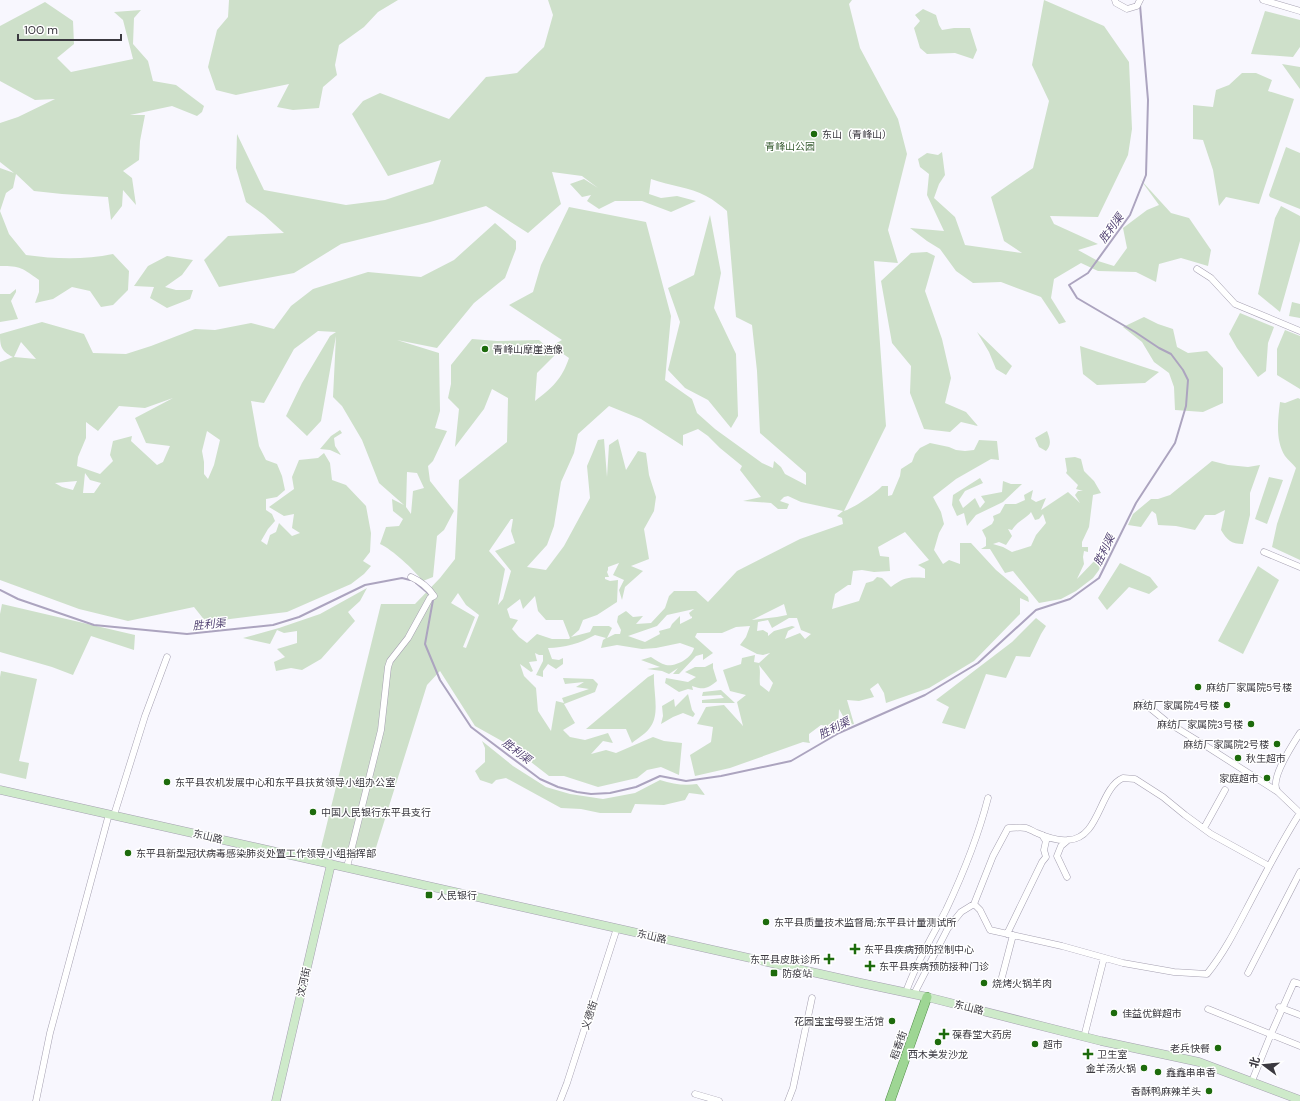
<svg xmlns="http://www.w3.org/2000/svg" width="1300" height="1101" viewBox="0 0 1300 1101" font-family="'DM Sans','Noto Sans SC',sans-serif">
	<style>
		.green { fill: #cee0ca; fill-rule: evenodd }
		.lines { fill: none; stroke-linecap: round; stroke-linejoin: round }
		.stream { stroke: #aca4bf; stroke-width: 2 }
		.street-casing { stroke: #a5a0b1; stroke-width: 7 }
		.secondary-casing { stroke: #a5a0b1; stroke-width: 9 }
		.primary-casing { stroke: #518d48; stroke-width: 10 }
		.street { stroke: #fff; stroke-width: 6 }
		.secondary { stroke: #ceeaca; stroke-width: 8 }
		.primary { stroke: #9ed694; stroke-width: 9 }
		.poi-dot { fill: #1d6b0c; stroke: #fff; stroke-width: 1.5 }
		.labels { text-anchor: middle; stroke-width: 3; stroke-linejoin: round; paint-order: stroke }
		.poi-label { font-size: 10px; fill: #3b3940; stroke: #fff; text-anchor: start }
		.park-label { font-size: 10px; fill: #395d33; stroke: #fff }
		.street-label { font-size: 10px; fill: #3b3940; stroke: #fff }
		.water-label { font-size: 11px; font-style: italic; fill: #524373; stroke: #fff }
	</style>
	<rect width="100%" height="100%" fill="#f8f7fe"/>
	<path class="green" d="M 229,0 L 398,0 L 378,12 L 364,27 L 339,45 L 335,65 L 337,75 L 323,87 L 319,108 L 293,110 L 277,107 L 289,84 L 236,95 L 216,90 L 208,67 L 217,30 L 228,17 Z
		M 548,0 L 852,0 L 849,4 L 860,48 L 898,119 L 907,154 L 888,230 L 898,263 L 874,261 L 886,426 L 844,511 C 852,509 876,493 882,486 L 888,486 L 888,496 L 892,495 L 900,476 L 901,469 L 912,462 L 915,454 L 920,448 L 930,443 L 949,447 L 956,450 L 965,451 L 974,450 L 979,440 L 997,441 L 999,460 L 991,459 L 956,479 L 933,497 L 941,512 L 944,524 L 939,533 L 934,550 L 943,564 L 949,560 L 960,564 L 960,543 L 971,543 L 996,570 L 1028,597 L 1029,602 L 1020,598 L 1020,614 L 974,661 L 929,688 L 886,703 L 884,693 L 878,683 L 870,689 L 874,697 L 859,701 L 847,700 L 854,724 L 848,725 L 839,709 L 838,728 L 821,725 L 809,734 L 809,740 L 810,743 L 803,742 L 730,768 L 695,776 L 690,755 L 711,742 L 713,727 L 697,724 L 706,707 L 724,705 L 743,726 L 737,702 L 746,695 L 730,691 L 723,670 L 741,664 L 742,658 L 755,655 L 754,662 L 759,663 L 770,653 L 763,655 L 757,654 L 740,645 L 746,637 L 750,626 L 736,627 L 722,633 L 697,633 L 695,637 L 713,653 L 703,660 L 703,654 L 696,656 L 679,674 L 673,674 L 678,668 L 669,674 L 662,671 L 647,669 L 660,667 L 641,660 L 651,657 C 656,660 661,664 666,665 C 676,667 692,658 694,648 L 680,643 L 656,648 L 642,649 L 617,645 L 601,648 L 603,640 L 606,638 L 595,635 C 581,643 564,648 548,648 L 552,659 L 559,660 L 563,658 L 563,664 L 556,669 L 548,664 L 543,671 L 543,677 L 536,675 L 543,661 L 543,655 L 539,655 L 535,653 L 537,661 L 529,662 L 533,671 L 531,672 L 520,664 L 524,676 L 536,688 L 538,711 L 551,731 L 556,701 L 564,703 L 562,698 L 589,689 L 576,687 L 584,682 L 565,684 L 563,678 L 593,679 L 598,684 L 595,692 L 564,704 L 575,723 L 563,730 L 570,737 L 585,740 L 608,733 L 613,743 L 603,741 L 591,754 L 606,750 L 616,753 L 653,737 L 664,741 L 682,743 L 679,775 L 661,767 L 647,770 L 637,778 L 598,787 L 564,776 L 549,776 L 509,745 L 475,726 L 440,671 L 427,685 L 374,854 L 321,848 L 381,604 L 415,604 L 440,578 L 455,559 L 459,480 L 507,442 L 508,398 L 492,389 L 484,409 L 455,447 L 459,409 L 448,398 L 451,384 L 451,365 L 472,339 L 497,341 L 539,340 L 548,348 L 562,340 L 509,305 L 533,292 L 541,265 L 569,207 L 646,222 L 671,316 L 665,380 L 692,399 L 697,413 L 715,429 L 762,463 L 773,468 L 774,461 L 781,467 L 785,474 L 806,485 L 806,473 L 760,433 L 757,371 L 752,325 L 736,317 L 727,211 C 721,206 714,200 706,196 C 690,187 669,186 651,179 L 649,194 L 661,198 L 677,196 L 696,201 L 671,212 L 642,201 L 615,201 L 599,209 L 587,201 L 591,195 L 582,197 L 570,184 L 584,179 L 598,188 L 582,176 L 552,172 L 561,204 L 528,233 L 486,206 L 430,222 L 341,244 L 294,273 L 219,287 L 204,260 L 228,236 L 284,233 L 264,215 L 246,202 L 236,168 L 237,134 L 264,190 L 346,205 L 385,200 L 433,184 L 441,160 L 388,176 L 352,114 L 363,101 L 380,93 L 449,119 L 486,77 L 517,73 L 544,47 L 553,15 ZM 559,351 L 569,358 C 562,379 552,388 535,401 L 537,373 ZM 609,406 L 641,419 L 683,446 L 683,435 L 698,429 L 708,436 L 720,448 L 742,466 L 740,470 L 761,497 L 743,501 L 771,503 L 778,509 L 787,509 L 789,504 L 780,501 L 784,497 L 788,496 L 801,502 L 843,511 L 837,516 L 842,518 L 843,524 L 800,539 L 737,571 L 708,602 L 696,591 L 674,591 L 669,596 L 665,608 L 651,623 L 636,624 L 643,616 L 633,617 L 626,611 L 618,616 L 617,622 L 621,630 L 620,634 L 615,634 L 607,638 L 612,628 L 609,626 L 593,626 L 590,632 L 571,637 L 579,630 L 583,620 L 597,615 L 617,602 L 618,580 L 610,581 L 605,579 L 605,577 L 609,577 L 607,572 L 608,570 L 608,567 L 619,563 L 613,575 L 624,580 L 619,590 L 622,600 L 625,587 L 643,571 L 631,566 L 649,559 L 644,529 L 654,511 L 656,497 L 649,475 L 646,453 L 638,451 L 626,470 L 618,439 L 609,445 L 607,477 L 604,439 L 598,440 L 587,466 L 590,498 L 564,546 L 546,570 L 527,567 L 547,545 L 554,526 L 561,482 L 574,453 L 578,434 ZM 511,519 L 513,519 L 511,531 L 515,543 L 495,551 L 511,571 L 503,599 L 498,605 L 505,569 L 489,551 ZM 905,532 L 929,560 L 918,565 L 925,569 L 925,578 C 908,577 905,577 891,587 L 882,578 L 877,577 L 873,581 L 866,583 L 859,601 L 832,609 L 835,594 L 848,585 L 851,585 L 853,571 L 862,570 L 874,572 L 890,571 L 889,557 L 880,556 L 878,547 ZM 458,593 L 466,605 L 479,615 L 466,648 L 463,647 L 475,617 L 451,603 ZM 535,596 L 538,611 L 546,620 L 563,620 L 570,638 L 569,639 L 552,639 L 537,634 L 527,643 L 519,637 L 512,629 L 518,620 L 510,618 L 507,609 L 520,599 L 523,609 ZM 784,604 L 787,615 L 777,617 L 752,620 ZM 694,609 L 689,613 L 691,617 L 692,616 L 692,618 L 680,624 L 680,616 L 672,624 L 670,628 L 659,631 L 660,634 L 645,642 L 628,636 L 657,626 L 667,615 ZM 789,618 L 797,618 L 801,630 L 811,634 L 805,639 L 800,633 L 785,639 L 788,631 L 795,627 L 792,626 L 774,631 L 768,636 L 768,633 L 763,630 L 757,631 L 758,622 L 768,620 L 772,628 ZM 759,665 L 773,683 L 769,692 L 760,685 C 759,678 761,672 759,665 Z
		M 1044,0 L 1104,26 L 1129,62 L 1132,129 L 1128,155 L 1098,217 L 1050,216 L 1054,224 L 1098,244 L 1078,250 L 1098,261 L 1114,266 L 1127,248 L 1123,228 L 1147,210 L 1159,205 L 1140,179 L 1171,213 L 1189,218 L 1211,250 L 1208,266 L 1181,258 L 1159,264 L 1156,282 L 1136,272 L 1098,271 L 1081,263 L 1054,279 L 1051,298 L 1066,322 L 1059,324 L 1041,297 L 1001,282 L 973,283 L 956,271 L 940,249 L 927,241 L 910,228 L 944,231 L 927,195 L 929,174 L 920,167 L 918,159 L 927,153 L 938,155 L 942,152 L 945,175 L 939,184 L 934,198 L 955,217 L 965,245 L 1022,253 L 1004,241 L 991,197 L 1033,168 L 1049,101 L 1032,65 Z
		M 45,2 L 73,21 L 74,44 L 57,58 L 71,72 L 133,59 L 123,20 L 114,12 L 141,10 L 134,18 L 133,44 L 148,61 L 153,81 L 176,85 L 204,106 L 202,112 L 197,116 L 172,106 L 130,115 L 145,115 L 140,141 L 139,160 L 123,171 L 132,178 L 136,205 L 123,190 L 122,206 L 111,220 L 108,197 L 62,194 L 34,191 L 16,174 L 13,188 L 6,193 L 0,211 L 9,234 L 26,255 C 55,259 84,260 113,254 L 129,271 L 128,290 L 113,305 L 101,307 L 90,291 L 72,287 L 53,299 L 35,303 L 39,292 L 39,280 C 22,268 21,266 0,266 L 0,168 L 14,173 L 0,162 L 0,123 L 18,117 L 55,99 L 35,100 L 0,81 L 0,26 Z
		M 923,9 L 936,15 L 939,25 L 942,30 L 954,28 L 970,28 L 977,50 L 973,59 L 955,53 L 927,54 L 920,48 L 914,28 L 920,21 L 915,15 Z
		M 1265,11 L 1300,20 L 1300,47 L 1293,57 L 1251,54 Z
		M 1282,64 L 1300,67 L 1300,89 Z
		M 1242,73 L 1256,73 L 1272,80 L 1268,91 L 1294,99 L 1259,204 L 1226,197 L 1219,206 L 1213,170 L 1203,140 L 1193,139 L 1193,105 L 1213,107 L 1216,90 L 1229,85 Z
		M 1286,147 L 1300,153 L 1300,209 L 1270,197 L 1269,195 Z
		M 1281,206 L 1300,216 L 1300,241 L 1280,312 L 1258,294 L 1275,218 Z
		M 710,215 L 721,273 L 714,308 L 736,354 L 738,416 L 731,428 L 708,400 L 685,388 L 668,370 L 680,322 L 668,288 L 694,275 Z
		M 495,223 L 516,241 L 516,249 L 505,278 L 474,303 L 437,348 L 397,340 L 439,353 L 440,411 L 435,428 L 447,431 L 433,461 L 428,466 L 430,481 L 454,511 L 444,530 L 437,536 L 433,577 L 423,581 C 413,569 393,550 380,544 L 386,527 L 399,526 L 403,519 L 393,511 L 392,499 L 404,505 L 379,483 L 362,440 L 342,406 L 333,397 L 336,336 L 321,421 L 307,436 L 286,416 L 302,383 L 330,336 L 336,332 L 318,331 L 294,349 L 264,403 L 251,401 L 259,446 L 266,460 L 277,464 L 282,476 L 285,490 L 277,497 L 266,499 L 266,510 L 272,514 L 275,521 L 268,529 L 261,541 L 267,545 L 270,535 L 276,532 L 279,523 L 292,536 L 300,533 L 292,528 L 294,514 L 284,516 L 269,507 L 294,489 L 292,477 L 299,460 L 318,458 L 324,453 L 330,463 L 332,480 L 346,485 L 366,506 L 371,533 L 370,552 L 363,561 L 371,566 L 364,574 L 351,584 L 287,612 L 206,622 L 194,607 L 128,621 L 79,609 L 0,580 L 0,362 L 13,357 C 1,351 0,346 0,334 L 42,322 L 84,334 L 93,353 L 126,354 L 151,346 L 195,329 L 215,330 L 251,323 L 274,329 L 291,306 L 313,289 L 368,272 L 421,277 L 454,260 ZM 21,342 L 36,359 L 14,357 ZM 173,398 L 135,418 L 146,443 L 170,446 L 163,462 L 157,465 L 131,441 L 132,436 L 113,441 L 110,455 L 113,461 L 100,474 L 77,466 L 78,457 L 86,438 L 86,422 L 98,431 L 119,406 L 145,408 ZM 207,431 L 220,440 L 214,465 L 208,479 L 204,474 L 204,462 L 202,451 ZM 407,472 L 417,473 L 424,488 L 413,491 L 411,514 L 406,507 ZM 85,473 L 90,480 L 101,483 L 94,493 L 83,493 ZM 77,481 L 73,490 L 62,487 L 55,483 Z
		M 927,252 L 935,256 L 925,291 L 942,339 L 951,378 L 945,403 L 966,412 L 978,426 L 961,422 L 950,432 L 924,429 L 910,393 L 911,366 L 892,343 L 881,281 L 911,253 Z
		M 167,256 L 193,260 L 182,275 L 165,287 L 176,290 L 193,290 L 190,299 L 167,308 L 150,298 L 154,287 L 134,286 L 148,266 Z
		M 16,289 L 16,292 L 11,301 L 18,319 L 0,322 L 0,294 L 10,294 Z
		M 1292,302 L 1300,304 L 1300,318 L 1289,316 Z
		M 1240,313 L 1274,327 L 1268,343 L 1266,371 L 1258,377 L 1237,348 L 1229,334 Z
		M 1144,317 L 1158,324 L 1173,329 L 1177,347 L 1188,353 L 1207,351 L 1223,368 L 1223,403 L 1203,412 L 1175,410 L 1174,387 L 1169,373 L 1154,362 L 1142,342 L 1123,327 Z
		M 1285,330 L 1300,336 L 1300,389 L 1277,375 L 1277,349 Z
		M 977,332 L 1012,366 L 1006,375 L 996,369 L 989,352 Z
		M 1080,346 L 1159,372 L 1145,383 L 1097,385 L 1083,374 Z
		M 1298,398 L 1300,399 L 1300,560 L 1272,547 L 1277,524 L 1296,468 C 1293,464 1288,460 1285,456 C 1275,440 1278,420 1280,402 L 1285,403 Z
		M 340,430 L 342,433 L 334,438 L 335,446 L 341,455 L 330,450 L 320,449 L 331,436 Z
		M 1047,431 C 1050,439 1052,444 1046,451 L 1039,447 L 1035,438 Z
		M 1075,457 L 1081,459 L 1084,471 L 1094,481 L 1101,493 L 1093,495 L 1089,527 L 1082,542 L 1082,547 L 1088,547 L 1088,552 L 1084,551 L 1083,557 L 1084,564 L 1077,579 L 1098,557 L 1102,561 L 1099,570 L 1093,578 L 1076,591 L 1061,599 L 1039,603 L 1013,571 L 1005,573 L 990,549 L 981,549 L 986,546 L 986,538 L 982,530 L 992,524 L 994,520 L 993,516 L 1000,513 L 1005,504 L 1016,504 L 1025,500 L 1024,495 L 1033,490 L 1031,499 L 1036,502 L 1046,498 L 1041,510 L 1068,492 L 1080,503 L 1075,495 L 1078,491 L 1083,491 L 1076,489 L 1078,485 L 1066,473 L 1067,471 L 1065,458 ZM 1031,512 L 1035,520 L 1039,519 L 1043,514 L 1046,523 L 1036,535 L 1031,546 L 1012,552 L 1003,547 L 993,544 L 999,542 L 1006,545 L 1012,536 L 1008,529 L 1012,530 C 1017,521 1026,519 1031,512 Z
		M 1212,461 L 1228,465 L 1248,467 L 1260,465 L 1250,493 L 1250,515 L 1243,544 C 1231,544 1227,540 1221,530 L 1225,510 L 1215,515 L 1205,515 L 1195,530 L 1176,526 L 1158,525 L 1156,514 L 1152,511 L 1141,527 L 1128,525 L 1133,514 L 1151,499 L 1158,499 L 1170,495 Z
		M 1269,477 L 1283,480 L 1267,524 L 1255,519 Z
		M 980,478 L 983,483 L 965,491 L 959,500 L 963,508 L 975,498 L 980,508 L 985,502 L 981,496 L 1002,492 L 1003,481 L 1011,484 L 1022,484 L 1003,502 L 976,515 L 967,526 L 964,513 L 957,516 L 952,505 L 953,495 Z
		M 1120,563 L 1150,577 L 1158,587 L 1149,594 L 1129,587 L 1107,610 L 1098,598 Z
		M 1258,566 L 1279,580 L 1243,654 L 1218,641 Z
		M 367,588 L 360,601 L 348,612 L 355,621 L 321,659 L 302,670 L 291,668 L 276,671 L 274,662 L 285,657 L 277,649 L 297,643 L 297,631 L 284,633 L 277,630 L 270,644 L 243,638 L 279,628 L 320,614 Z
		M 2,604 L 135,635 L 134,650 L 91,636 L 73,675 L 52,667 L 0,652 L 0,614 Z
		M 1036,618 L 1046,626 L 1041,634 L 1030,657 L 1016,656 L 1006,678 L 986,674 L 965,729 L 942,723 L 949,707 L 936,700 L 1012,642 Z
		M 713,663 L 713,668 L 717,681 C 707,689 704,690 692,686 L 693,690 L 688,689 L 679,692 L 665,683 L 666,678 L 688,682 L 696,677 L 685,672 L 695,667 L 705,667 Z
		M 1,671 L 37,679 L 19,761 L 29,763 L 26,779 L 0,773 L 0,677 Z
		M 654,674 C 653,690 660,713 651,726 C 647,733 638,738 632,743 L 626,729 L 586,729 L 648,677 Z
		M 721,690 L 735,703 L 702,703 L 702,700 L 724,698 L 721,695 L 702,696 L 703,692 Z
		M 688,694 L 692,710 L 695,714 L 693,717 L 683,713 L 673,717 L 661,724 L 663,716 L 662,706 L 674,699 L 675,707 Z
		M 482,741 L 513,766 L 546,787 L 570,794 L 603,799 L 635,793 L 660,780 C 673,784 684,786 697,784 L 705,795 L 689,793 L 685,800 L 664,805 L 635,804 L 631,813 L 600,813 L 581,809 L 561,808 L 506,778 L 496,780 L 492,784 L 480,780 L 475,771 L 485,762 L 485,748 Z"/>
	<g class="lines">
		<path class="stream" d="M 416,583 L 429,594
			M 0,590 L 18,599 L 94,625 L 187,634 L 273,625 L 299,617 L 365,585 L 402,578 L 410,580
			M 432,598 L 433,600 L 425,644 L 440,680 L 471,727 L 540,779 L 558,787 L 577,792 L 591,794 L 610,793 L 636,787 L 660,776 L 686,781 L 721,776 L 791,761 L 839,733 L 925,695 L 978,663 L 1036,610 L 1070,599 L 1099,578 L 1136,503 L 1175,443 L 1186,406 L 1188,380 L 1183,370 L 1171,354 L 1159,348 L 1135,332 L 1077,298 L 1069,285 L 1088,273 L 1130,215 L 1146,175 L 1148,100 L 1140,5"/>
		<defs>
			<path id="street" d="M 1115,0 L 1116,3 L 1127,9 L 1137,6 L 1140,0
				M 1263,0 L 1300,11
				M 1197,269 L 1211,278 L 1235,304 L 1300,331
				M 1264,552 L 1300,567
				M 1144,703 L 1167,722 L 1206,746 L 1278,792 L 1300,813
				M 1278,792 C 1268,781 1293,744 1300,733
				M 114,815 L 145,716 L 167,657
				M 1204,828 L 1225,790
				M 347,867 L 381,730 L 388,667 L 390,661 L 408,638 L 430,598 L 434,596 C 428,587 420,581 411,577
				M 1067,877 L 1057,856 L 1061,846 L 1068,840
				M 974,904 L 980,910 L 990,930 L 1062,946 L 1123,963 L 1174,972 L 1207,974 C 1223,954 1234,933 1246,910 C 1263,878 1280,844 1300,813
				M 1007,934 L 1042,862 L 1046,857 L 1044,850 L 1046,841 L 1042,835
				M 1248,973 L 1300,872
				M 1002,977 L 1013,935
				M 906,992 C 916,963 932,937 946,910 C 963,874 978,837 988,798
				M 914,994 L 948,928 L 961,912 L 974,904 L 993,856 L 1008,828 C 1013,828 1021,827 1026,828 C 1030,829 1034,832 1037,833 C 1046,837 1059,841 1068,840 C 1100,839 1099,788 1123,778 L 1135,779 L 1163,797 L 1185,815 L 1211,834 L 1269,866
				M 1279,1007 L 1300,1015
				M 1208,1009 L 1300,1046
				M 1084,1037 L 1104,958
				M 1252,1081 L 1271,1034 L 1294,982 L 1300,984
				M 695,1094 L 719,1101
				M 36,1101 L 50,1033 L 109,814
				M 560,1101 L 567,1083 L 617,928
				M 788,1101 L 793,1088 L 812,998"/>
			<path id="secondary" d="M 0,790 L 861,983 L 927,997 L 1101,1041 L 1199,1062 L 1300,1100
				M 276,1101 L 331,864"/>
			<path id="primary" d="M 890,1101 L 927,997"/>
		</defs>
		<use href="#street" class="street-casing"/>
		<use href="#secondary" class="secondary-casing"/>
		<use href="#primary" class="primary-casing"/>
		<use href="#street" class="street"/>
		<use href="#secondary" class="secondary"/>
		<use href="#primary" class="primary"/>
	</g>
	<g class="poi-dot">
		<circle cx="814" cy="134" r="4"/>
		<circle cx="485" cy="349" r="4"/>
		<circle cx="1198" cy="687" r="4"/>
		<circle cx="1227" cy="705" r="4"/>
		<circle cx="1251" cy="724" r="4"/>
		<circle cx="1277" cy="744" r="4"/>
		<circle cx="1238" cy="758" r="4"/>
		<circle cx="1267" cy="778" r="4"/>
		<circle cx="167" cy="782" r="4"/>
		<circle cx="313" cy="812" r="4"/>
		<circle cx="128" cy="853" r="4"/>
		<rect x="425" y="891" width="8" height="8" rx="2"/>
		<circle cx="766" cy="922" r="4"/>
		<path d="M853 943h4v4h4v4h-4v4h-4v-4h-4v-4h4z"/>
		<path d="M827 953h4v4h4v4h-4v4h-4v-4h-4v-4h4z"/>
		<path d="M868 960h4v4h4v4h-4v4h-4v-4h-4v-4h4z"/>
		<rect x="770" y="969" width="8" height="8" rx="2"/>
		<circle cx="984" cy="983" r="4"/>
		<circle cx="1114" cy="1013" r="4"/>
		<circle cx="892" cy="1021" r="4"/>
		<path d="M942 1028h4v4h4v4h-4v4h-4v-4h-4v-4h4z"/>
		<circle cx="938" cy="1042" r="4"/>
		<circle cx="1035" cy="1044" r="4"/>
		<circle cx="1218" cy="1048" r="4"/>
		<path d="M1086 1048h4v4h4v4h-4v4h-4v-4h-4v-4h4z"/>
		<circle cx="1144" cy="1068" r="4"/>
		<circle cx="1158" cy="1072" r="4"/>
		<circle cx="1209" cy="1091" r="4"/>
	</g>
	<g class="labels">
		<g class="poi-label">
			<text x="822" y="138">东山（青峰山）</text>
			<text x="493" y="353">青峰山摩崖造像</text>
			<text x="1206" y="691">麻纺厂家属院5号楼</text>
			<text x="1219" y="709" text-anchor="end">麻纺厂家属院4号楼</text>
			<text x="1243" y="728" text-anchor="end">麻纺厂家属院3号楼</text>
			<text x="1269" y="748" text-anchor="end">麻纺厂家属院2号楼</text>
			<text x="1246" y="762">秋生超市</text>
			<text x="1259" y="782" text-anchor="end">家庭超市</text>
			<text x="175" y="786">东平县农机发展中心和东平县扶贫领导小组办公室</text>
			<text x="321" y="816">中国人民银行东平县支行</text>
			<text x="136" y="857">东平县新型冠状病毒感染肺炎处置工作领导小组指挥部</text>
			<text x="437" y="899">人民银行</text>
			<text x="774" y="926">东平县质量技术监督局;东平县计量测试所</text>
			<text x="864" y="953">东平县疾病预防控制中心</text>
			<text x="820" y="963" text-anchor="end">东平县皮肤诊所</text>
			<text x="879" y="970">东平县疾病预防接种门诊</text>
			<text x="782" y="977">防疫站</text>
			<text x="992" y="987">烧烤火锅羊肉</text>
			<text x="1122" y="1017">佳益优鲜超市</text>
			<text x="884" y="1025" text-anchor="end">花园宝宝母婴生活馆</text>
			<text x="952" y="1038">葆春堂大药房</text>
			<text x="1043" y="1048">超市</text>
			<text x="1210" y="1052" text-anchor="end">老兵快餐</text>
			<text x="938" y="1058" text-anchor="middle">西木美发沙龙</text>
			<text x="1097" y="1058">卫生室</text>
			<text x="1136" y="1072" text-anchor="end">金羊汤火锅</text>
			<text x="1166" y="1076">鑫鑫串串香</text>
			<text x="1201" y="1095" text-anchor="end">香酥鸭麻辣羊头</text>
		</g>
		<g class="park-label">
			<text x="790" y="150">青峰山公园</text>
		</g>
		<g class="street-label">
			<text transform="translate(208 836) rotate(13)" y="4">东山路</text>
			<text transform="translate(652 936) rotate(13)" y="4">东山路</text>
			<text transform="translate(303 982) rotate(-77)" y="4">汶河街</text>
			<text transform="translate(969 1007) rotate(14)" y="4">东山路</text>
			<text transform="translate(589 1015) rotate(-72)" y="4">义德街</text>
			<text transform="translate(898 1045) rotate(-70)" y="4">稻香街</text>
		</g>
		<g class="water-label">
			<text transform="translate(1111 228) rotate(-54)" y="4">胜利渠</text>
			<text transform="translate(1104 550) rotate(-64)" y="4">胜利渠</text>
			<text transform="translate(209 624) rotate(-6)" y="4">胜利渠</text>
			<text transform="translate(834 728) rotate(-27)" y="4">胜利渠</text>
			<text transform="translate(517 751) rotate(37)" y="4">胜利渠</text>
		</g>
	</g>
	<g transform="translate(1264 1065) rotate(286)" stroke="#ffffff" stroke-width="3" paint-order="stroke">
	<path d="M0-3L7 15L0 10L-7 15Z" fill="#3b3940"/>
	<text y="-6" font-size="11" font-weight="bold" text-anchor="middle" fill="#3b3940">北</text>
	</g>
	<path d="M18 34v6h103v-6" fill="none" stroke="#3b3940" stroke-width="2"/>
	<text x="24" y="34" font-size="12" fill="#3b3940" stroke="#ffffff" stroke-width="3" paint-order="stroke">100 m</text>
</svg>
